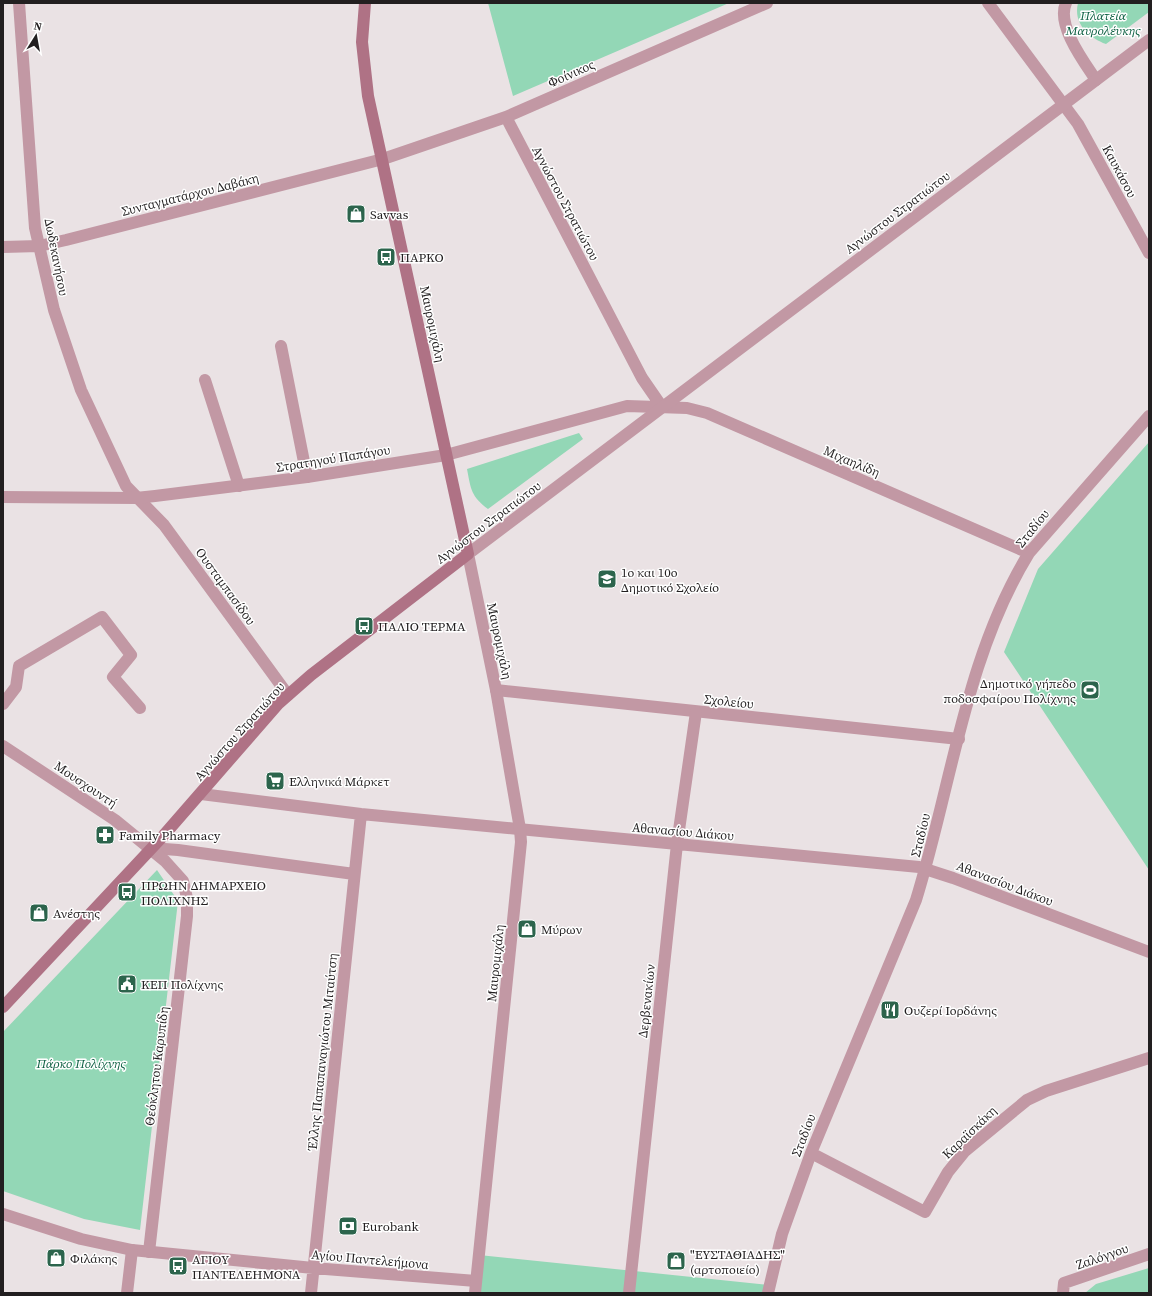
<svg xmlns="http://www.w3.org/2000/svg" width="1152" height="1296" viewBox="0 0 1152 1296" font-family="'Source Serif 4',serif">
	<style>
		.green { fill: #93d7b6 }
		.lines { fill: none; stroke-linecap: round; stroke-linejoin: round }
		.pedestrian { stroke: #c298a4; stroke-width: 12 }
		.minor { stroke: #c298a4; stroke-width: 12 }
		.tertiary { stroke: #c298a4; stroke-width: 12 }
		.secondary { stroke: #af7285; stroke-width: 12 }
		.labels { text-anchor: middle; stroke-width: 3; stroke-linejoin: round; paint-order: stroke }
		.park-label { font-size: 13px; font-style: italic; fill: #0f6144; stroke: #fff }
		.street-label { font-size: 13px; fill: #221f20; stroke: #fff }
		.poi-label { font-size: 13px; fill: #221f20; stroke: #fff; text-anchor: start }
	</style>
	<rect width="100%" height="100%" fill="#eae2e4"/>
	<path class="green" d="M 488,3 L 729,3 L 513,96 Z
		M 1078,3 L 1149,3 L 1149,12 L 1106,44 C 1088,37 1073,23 1078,3 Z
		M 579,433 L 583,439 L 488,509 C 471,496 471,490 467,469 Z
		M 1149,442 L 1149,870 L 1004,652 L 1038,569 Z
		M 157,870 L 178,901 L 140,1230 L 84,1219 L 3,1191 L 3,1032 Z
		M 479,1255 L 770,1285 L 768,1293 L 475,1293 Z
		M 1149,1268 L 1149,1293 L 1085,1293 L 1096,1284 Z"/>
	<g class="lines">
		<path class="pedestrian" d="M 496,690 L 959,739"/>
		<path class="minor" d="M 19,3 L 35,228 L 54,310 L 81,390 L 126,486 L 164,525 L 288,695
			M 988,3 L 1078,124 L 1149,253
			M 1066,3 C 1056,25 1084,62 1096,80
			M 506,117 L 642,378 L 662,407
			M 3,247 L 39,246 L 66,240 L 383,159 L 506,117 L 767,3
			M 281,346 L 307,477
			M 205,380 L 239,486
			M 446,455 L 627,406 L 687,408 L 707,413 L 1029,553
			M 3,704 L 16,687 L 19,666 L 102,617 L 131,655 L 113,677 L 140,708
			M 201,794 L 361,814 L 919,867 L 953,878 L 1149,952
			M 151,848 L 178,850 L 354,874
			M 811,1153 L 925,1212 L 948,1172 L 965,1151 L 1027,1100 L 1046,1091 L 1149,1058
			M 3,1214 L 81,1239 L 132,1250 L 313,1268 L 476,1281
			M 311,1293 L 361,814
			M 629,1293 L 677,844 L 696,712
			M 768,1293 L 782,1234 L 811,1153 L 916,900 C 952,784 965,657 1029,553 L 1149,416
			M 1063,1293 L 1064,1283 L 1149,1254"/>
		<path class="tertiary" d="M 3,497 L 136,498 L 155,496 L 307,477 L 446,455
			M 3,746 L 115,820 L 165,861 L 183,881 L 187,898 L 187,916 L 149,1252
			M 127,1293 L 132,1250
			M 475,1293 L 521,842 L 520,829 L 496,690 L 468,554 L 1149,40"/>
		<path class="secondary" d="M 3,1007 L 164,835 L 278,704 L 311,675 L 468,554 L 368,96 L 362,42 L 365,3"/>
	</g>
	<defs>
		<symbol id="shop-square" viewBox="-11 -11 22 22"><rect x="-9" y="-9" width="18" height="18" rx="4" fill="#2c644c" stroke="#fff"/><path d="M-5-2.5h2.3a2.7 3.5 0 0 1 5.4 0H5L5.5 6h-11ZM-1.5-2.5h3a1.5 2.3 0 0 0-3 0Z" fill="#fff"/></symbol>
		<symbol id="bus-square" viewBox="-11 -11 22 22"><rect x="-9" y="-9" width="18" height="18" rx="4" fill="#2c644c" stroke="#fff"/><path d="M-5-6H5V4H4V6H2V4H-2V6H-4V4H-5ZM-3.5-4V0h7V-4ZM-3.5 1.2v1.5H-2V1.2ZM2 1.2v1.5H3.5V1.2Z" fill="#fff"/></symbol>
		<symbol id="school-square" viewBox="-11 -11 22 22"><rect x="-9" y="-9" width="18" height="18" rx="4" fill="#2c644c" stroke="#fff"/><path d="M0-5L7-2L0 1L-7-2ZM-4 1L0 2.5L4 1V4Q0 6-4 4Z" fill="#fff"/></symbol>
		<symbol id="stadium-square" viewBox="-11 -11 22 22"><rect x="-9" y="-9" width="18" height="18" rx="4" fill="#2c644c" stroke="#fff"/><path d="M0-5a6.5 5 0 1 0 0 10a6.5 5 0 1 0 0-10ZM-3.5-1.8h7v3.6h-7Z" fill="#fff"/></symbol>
		<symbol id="supermarket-square" viewBox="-11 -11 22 22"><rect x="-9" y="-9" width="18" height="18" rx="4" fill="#2c644c" stroke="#fff"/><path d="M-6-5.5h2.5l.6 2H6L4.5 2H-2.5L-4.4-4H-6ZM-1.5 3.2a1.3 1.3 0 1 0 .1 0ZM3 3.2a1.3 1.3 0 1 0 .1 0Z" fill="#fff"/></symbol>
		<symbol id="pharmacy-square" viewBox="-11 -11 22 22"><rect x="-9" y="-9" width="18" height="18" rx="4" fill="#2c644c" stroke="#fff"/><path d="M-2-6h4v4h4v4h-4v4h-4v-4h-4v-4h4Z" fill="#fff"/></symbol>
		<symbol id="civic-square" viewBox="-11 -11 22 22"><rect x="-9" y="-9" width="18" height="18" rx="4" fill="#2c644c" stroke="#fff"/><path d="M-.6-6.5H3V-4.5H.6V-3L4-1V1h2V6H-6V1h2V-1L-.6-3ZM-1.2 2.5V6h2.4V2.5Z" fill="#fff"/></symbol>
		<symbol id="restaurant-square" viewBox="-11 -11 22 22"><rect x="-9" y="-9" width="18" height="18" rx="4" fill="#2c644c" stroke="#fff"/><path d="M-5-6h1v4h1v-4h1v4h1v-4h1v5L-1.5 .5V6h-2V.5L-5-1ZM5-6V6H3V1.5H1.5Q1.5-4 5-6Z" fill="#fff"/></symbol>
		<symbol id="bank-square" viewBox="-11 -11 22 22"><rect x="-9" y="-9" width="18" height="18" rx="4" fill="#2c644c" stroke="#fff"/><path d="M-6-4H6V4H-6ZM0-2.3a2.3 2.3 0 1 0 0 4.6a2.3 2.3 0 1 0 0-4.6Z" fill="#fff"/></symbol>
	</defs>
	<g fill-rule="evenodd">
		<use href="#shop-square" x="345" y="203" width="22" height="22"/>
		<use href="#bus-square" x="375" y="246" width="22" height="22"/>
		<use href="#school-square" x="596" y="568" width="22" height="22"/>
		<use href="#bus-square" x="353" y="615" width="22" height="22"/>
		<use href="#stadium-square" x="1079" y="679" width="22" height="22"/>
		<use href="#supermarket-square" x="264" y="770" width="22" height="22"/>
		<use href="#pharmacy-square" x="94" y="824" width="22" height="22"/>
		<use href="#bus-square" x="116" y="881" width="22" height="22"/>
		<use href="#shop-square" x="28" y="902" width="22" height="22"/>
		<use href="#shop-square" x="516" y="918" width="22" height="22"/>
		<use href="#civic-square" x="116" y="973" width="22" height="22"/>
		<use href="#restaurant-square" x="879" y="999" width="22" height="22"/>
		<use href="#bank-square" x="337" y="1215" width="22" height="22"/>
		<use href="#shop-square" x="45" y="1247" width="22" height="22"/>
		<use href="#shop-square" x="665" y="1250" width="22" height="22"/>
		<use href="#bus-square" x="167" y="1255" width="22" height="22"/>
	</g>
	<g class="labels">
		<g class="park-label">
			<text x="1103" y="20">Πλατεία<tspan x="1103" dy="15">Μαυρολέυκης</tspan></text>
			<text x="81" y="1068">Πάρκο Πολίχνης</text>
		</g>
		<g class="street-label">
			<text transform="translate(571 73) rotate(-24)" y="5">Φοίνικος</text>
			<text transform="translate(1120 171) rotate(62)" y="5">Καυκάσου</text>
			<text transform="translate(190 194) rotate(-14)" y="5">Συνταγματάρχου Δαβάκη</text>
			<text transform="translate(566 203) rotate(62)" y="5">Αγνώστου Στρατιώτου</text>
			<text transform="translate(897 212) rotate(-37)" y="5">Αγνώστου Στρατιώτου</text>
			<text transform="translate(57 257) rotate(79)" y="5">Δωδεκανήσου</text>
			<text transform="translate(433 324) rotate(78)" y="5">Μαυρομιχάλη</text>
			<text transform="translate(333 458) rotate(-9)" y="5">Στρατηγού Παπάγου</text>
			<text transform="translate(852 461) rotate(23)" y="5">Μιχαηλίδη</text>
			<text transform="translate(488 522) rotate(-37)" y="5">Αγνώστου Στρατιώτου</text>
			<text transform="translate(1032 528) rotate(-51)" y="5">Σταδίου</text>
			<text transform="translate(226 586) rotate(54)" y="5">Ουσταμπασίδου</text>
			<text transform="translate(500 641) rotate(78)" y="5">Μαυρομιχάλη</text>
			<text transform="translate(729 701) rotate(6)" y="5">Σχολείου</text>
			<text transform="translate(239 731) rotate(-48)" y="5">Αγνώστου Στρατιώτου</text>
			<text transform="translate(86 784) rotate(34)" y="5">Μουσχουντή</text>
			<text transform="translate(683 831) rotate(5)" y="5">Αθανασίου Διάκου</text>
			<text transform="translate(920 835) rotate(-76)" y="5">Σταδίου</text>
			<text transform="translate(1005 883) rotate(21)" y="5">Αθανασίου Διάκου</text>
			<text transform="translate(495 963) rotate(-84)" y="5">Μαυρομιχάλη</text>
			<text transform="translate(646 1001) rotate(-84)" y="5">Δερβενακίων</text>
			<text transform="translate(322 1052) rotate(-84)" y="5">Έλλης Παπαπαναγιώτου Μιταύτση</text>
			<text transform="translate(156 1066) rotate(-83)" y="5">Θεόκλητου Καρυπίδη</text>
			<text transform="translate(969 1132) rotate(-44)" y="5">Καραϊσκάκη</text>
			<text transform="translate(803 1135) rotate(-69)" y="5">Σταδίου</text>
			<text transform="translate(1102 1256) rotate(-19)" y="5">Ζαλόγγου</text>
			<text transform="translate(370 1259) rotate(5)" y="5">Αγίου Παντελεήμονα</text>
		</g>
		<g class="poi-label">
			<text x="370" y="219">Savvas</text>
			<text x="400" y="262">ΠΑΡΚΟ</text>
			<text x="621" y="577">1ο και 10ο<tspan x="621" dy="15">Δημοτικό Σχολείο</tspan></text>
			<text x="378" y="631">ΠΑΛΙΟ ΤΕΡΜΑ</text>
			<text x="1076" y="688" text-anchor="end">Δημοτικό γήπεδο<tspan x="1076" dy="15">ποδοσφαίρου Πολίχνης</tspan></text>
			<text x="289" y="786">Ελληνικά Μάρκετ</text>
			<text x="119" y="840">Family Pharmacy</text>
			<text x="141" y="890">ΠΡΩΗΝ ΔΗΜΑΡΧΕΙΟ<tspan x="141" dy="15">ΠΟΛΙΧΝΗΣ</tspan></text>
			<text x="53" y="918">Ανέστης</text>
			<text x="541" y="934">Μύρων</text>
			<text x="141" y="989">ΚΕΠ Πολίχνης</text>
			<text x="904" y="1015">Ουζερί Ιορδάνης</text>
			<text x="362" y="1231">Eurobank</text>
			<text x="690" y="1259">"ΕΥΣΤΑΘΙΑΔΗΣ"<tspan x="690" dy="15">(αρτοποιείο)</tspan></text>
			<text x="70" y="1263">Φιλάκης</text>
			<text x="192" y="1264">ΑΓΙΟΥ<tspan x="192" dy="15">ΠΑΝΤΕΛΕΗΜΟΝΑ</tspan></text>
		</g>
	</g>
	<rect width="1152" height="1296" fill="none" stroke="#221f20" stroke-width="8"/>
	<g transform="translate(36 36) rotate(11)" stroke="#ffffff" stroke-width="3" paint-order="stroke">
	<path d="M0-3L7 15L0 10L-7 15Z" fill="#221f20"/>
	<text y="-6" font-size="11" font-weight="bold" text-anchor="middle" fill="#221f20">N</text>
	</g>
</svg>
